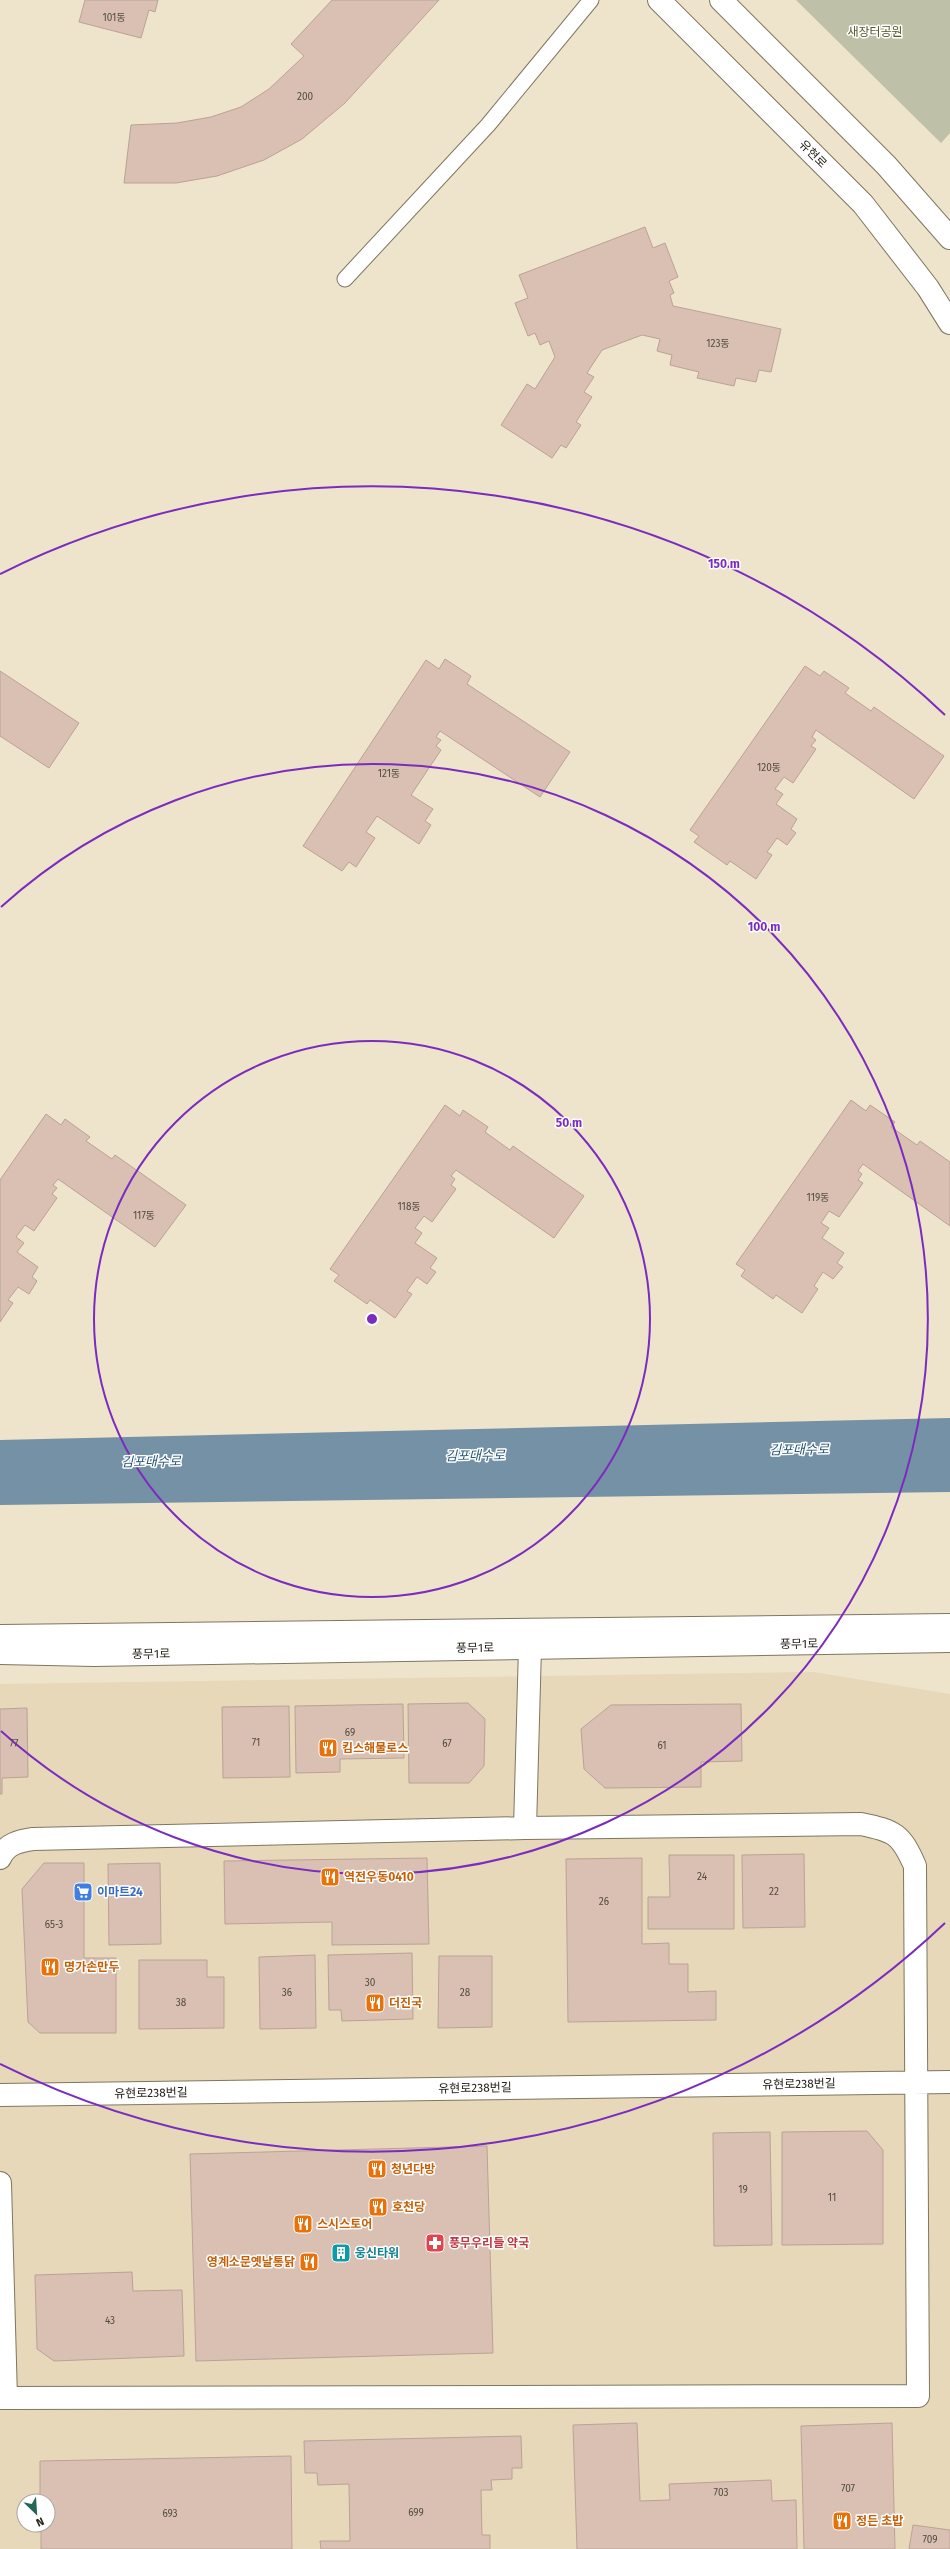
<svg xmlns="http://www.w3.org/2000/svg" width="950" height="2549" viewBox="0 0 950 2549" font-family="'Fira Sans','Noto Sans KR',sans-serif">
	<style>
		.built { fill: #e6d8b9; fill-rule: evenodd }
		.green { fill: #bec1a7 }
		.water { fill: #7591a6 }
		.building { fill: #d9c0b3; stroke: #baa295 }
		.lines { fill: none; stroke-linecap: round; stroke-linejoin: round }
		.service-casing { stroke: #7f7660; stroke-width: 17 }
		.minor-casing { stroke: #7f7660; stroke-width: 24 }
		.tertiary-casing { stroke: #7f7660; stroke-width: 24 }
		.service { stroke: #fff; stroke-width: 15 }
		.minor { stroke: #fff; stroke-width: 22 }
		.tertiary { stroke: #fff; stroke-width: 22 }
		.ring { fill: none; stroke: #7b2cbf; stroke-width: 2 }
		.labels { text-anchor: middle; stroke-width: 3; stroke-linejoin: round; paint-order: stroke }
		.number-label { font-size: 10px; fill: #554c42 }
		.park-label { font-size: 12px; fill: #545924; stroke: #fff }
		.street-label { font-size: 12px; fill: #29251c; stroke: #fff }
		.food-label { font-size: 12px; font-weight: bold; fill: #c56008; stroke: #fff; text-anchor: start }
		.shop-label { font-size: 12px; font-weight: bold; fill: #366cbe; stroke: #fff; text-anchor: start }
		.health-label { font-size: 12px; font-weight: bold; fill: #be3a42; stroke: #fff; text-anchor: start }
		.culture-label { font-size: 12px; font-weight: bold; fill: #0d838f; stroke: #fff; text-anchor: start }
		.water-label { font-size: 13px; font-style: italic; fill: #255676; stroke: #fff }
		.centre { fill: #7b2cbf; stroke: #fff; stroke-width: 2 }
		.ring-label { font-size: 12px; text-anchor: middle; font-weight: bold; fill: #7b2cbf; stroke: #fff; stroke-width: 3; stroke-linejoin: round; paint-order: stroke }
	</style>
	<rect width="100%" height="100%" fill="#eee3cb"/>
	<path class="built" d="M 813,1672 L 950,1694 L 950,2549 L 0,2549 L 0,1684 ZM 24,2501 L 48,2501 L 48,2525 L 24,2525 Z"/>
	<path class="green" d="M 796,0 L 950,0 L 950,133 L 941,143 Z"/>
	<path class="water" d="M 950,1418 L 950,1492 L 0,1505 L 0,1440 Z"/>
	<path class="building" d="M 85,0 L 158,0 L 155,12 L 149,10 L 141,38 L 79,22 Z
		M 332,0 L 439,0 L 345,103 L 302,139 L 264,160 L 217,176 L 176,183 L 124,183 L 131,125 L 177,123 L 211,117 L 241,107 L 269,89 L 304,56 L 291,44 Z
		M 645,227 L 653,248 L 665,243 L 678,277 L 669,281 L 674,293 L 670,295 L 673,306 L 781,329 L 771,372 L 759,370 L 756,382 L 736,378 L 734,386 L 697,378 L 699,372 L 670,365 L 672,355 L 657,351 L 660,339 L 642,335 L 602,350 L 587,373 L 594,377 L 584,392 L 592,397 L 576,422 L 581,425 L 566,448 L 561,445 L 552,458 L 501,425 L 527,384 L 535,389 L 555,357 L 549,341 L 540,345 L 535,333 L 528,336 L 515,303 L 528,298 L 519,275 Z
		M 445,659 L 471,676 L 467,684 L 570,752 L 540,797 L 440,731 L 436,737 L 441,740 L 436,746 L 441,750 L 411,795 L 433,809 L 425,821 L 431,825 L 419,844 L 377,816 L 366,832 L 375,838 L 356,867 L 349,862 L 342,871 L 303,846 L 426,660 L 439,669 Z
		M 805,666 L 820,676 L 824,671 L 849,688 L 845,693 L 871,711 L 874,707 L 944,756 L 914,799 L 816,730 L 812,737 L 816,740 L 811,746 L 816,749 L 793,783 L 784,777 L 775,789 L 783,794 L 776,804 L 797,819 L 791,829 L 796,833 L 787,845 L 777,838 L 767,852 L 772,855 L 756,879 L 730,861 L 727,865 L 694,842 L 699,836 L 690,830 Z
		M 0,671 L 79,723 L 49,768 L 0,736 Z
		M 851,1100 L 866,1111 L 870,1105 L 895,1122 L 891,1127 L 917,1145 L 920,1141 L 950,1162 L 950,1226 L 863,1164 L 858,1171 L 862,1174 L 858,1180 L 863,1183 L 839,1217 L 829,1211 L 821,1223 L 829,1228 L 822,1238 L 844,1253 L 837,1263 L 843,1267 L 833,1279 L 823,1272 L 814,1286 L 818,1289 L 802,1313 L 776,1295 L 773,1299 L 741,1276 L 745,1270 L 736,1264 Z
		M 445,1105 L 460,1116 L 463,1110 L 488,1127 L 485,1132 L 510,1150 L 513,1146 L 584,1196 L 554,1238 L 456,1170 L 451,1176 L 455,1179 L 451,1185 L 456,1189 L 432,1222 L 424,1216 L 415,1228 L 422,1233 L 415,1243 L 437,1258 L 430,1268 L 436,1272 L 427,1284 L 417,1277 L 407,1291 L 412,1294 L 395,1318 L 370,1300 L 367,1304 L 334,1281 L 339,1275 L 330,1269 Z
		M 46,1114 L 61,1125 L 65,1119 L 90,1137 L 86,1141 L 112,1159 L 115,1155 L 186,1205 L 155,1247 L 58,1179 L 53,1185 L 57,1188 L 52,1194 L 57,1198 L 34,1231 L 25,1225 L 16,1237 L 24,1243 L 17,1252 L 38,1267 L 32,1277 L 37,1281 L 29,1294 L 18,1287 L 8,1300 L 13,1303 L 0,1322 L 0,1180 Z
		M 468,1703 L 485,1719 L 484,1766 L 469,1783 L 409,1783 L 408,1704 Z
		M 403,1704 L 404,1758 L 340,1759 L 340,1772 L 296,1773 L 295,1706 Z
		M 741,1704 L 742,1761 L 701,1762 L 701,1787 L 605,1788 L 584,1769 L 581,1729 L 611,1705 Z
		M 289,1706 L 290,1777 L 223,1778 L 222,1707 Z
		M 27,1708 L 28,1777 L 2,1778 L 2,1794 L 0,1794 L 0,1709 Z
		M 804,1854 L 805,1927 L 743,1928 L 742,1855 Z
		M 669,1855 L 734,1855 L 734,1929 L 648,1929 L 648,1897 L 670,1897 Z
		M 427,1858 L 429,1944 L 332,1945 L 332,1922 L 225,1924 L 224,1861 Z
		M 642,1858 L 642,1944 L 669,1943 L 669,1964 L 688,1964 L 688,1992 L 716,1991 L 716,2020 L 568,2022 L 566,1859 Z
		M 44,1863 L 84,1863 L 84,1958 L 116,1958 L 116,2033 L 40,2033 L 28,2022 L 22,1889 Z
		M 160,1863 L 161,1944 L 109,1945 L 108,1864 Z
		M 412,1953 L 413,2019 L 342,2021 L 341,2010 L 329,2010 L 328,1955 Z
		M 315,1955 L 316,2028 L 260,2029 L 259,1957 Z
		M 439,1956 L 492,1956 L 492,2027 L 438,2028 Z
		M 139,1960 L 207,1960 L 207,1977 L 224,1977 L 224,2028 L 139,2029 Z
		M 867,2131 L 883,2150 L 883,2244 L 782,2245 L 782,2132 Z
		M 770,2132 L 772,2245 L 714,2246 L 713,2133 Z
		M 487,2146 L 493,2353 L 196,2361 L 190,2154 Z
		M 132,2272 L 133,2291 L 182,2290 L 184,2356 L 54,2361 L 37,2349 L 35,2275 Z
		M 637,2423 L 640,2501 L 670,2500 L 669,2484 L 771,2480 L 772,2501 L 796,2500 L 797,2549 L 577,2549 L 573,2425 Z
		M 892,2423 L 895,2549 L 804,2549 L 801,2426 Z
		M 521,2436 L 522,2468 L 512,2468 L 512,2479 L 491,2480 L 492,2490 L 481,2490 L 482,2535 L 490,2535 L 490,2549 L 321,2549 L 320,2541 L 350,2541 L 349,2484 L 318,2485 L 317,2473 L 305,2473 L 304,2441 Z
		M 291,2456 L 292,2549 L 41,2549 L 41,2525 L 48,2525 L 48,2501 L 40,2501 L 40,2461 Z
		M 913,2525 L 950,2530 L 950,2549 L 909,2549 Z"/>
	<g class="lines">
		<defs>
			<path id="service" d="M 345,279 L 488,125 L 591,0"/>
			<path id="minor" d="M 525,1828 L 530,1647 L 532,1630
				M 0,1858 C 6,1844 19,1841 33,1839 L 525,1828 L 861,1824 C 895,1831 901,1834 915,1866 L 918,2396 L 0,2398
				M 0,2095 L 950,2082
				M 0,2183 L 6,2398"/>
			<path id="tertiary" d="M 659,0 L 863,204 L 928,288 L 950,323
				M 721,0 L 886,165 L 950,238
				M 0,1636 L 950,1625
				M 0,1653 L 94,1655 L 950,1641"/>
		</defs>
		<use href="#service" class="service-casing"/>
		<use href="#minor" class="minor-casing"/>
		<use href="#tertiary" class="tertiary-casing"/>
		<use href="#service" class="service"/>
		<use href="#minor" class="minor"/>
		<use href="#tertiary" class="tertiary"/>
	</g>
	<g class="ring">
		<circle cx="372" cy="1319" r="278"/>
		<path d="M1 907A555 555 0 1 1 1 1731"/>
		<path d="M945 1923A833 833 0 0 1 0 2064M0 574A833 833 0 0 1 945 715"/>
	</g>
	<defs>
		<symbol id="restaurant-square" viewBox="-11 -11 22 22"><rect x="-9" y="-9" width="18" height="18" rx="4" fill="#e8710a" stroke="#fff"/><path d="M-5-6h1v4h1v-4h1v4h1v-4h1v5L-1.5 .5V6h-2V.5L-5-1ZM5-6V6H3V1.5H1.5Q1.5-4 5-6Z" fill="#fff"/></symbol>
		<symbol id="supermarket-square" viewBox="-11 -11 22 22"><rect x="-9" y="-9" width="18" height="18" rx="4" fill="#3f7fe0" stroke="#fff"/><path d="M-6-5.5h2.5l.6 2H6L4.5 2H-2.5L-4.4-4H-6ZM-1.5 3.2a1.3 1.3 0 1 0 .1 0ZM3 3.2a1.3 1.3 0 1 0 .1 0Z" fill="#fff"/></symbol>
		<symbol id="pharmacy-square" viewBox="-11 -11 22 22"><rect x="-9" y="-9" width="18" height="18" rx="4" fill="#e0444e" stroke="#fff"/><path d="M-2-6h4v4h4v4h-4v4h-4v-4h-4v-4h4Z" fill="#fff"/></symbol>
		<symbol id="building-square" viewBox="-11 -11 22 22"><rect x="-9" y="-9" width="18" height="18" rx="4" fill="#0f9aa8" stroke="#fff"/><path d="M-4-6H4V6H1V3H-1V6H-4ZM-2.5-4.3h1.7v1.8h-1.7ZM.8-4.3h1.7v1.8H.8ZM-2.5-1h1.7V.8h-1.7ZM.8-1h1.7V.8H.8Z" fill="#fff"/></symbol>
	</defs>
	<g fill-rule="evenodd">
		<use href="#restaurant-square" x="317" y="1737" width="22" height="22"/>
		<use href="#restaurant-square" x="319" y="1866" width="22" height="22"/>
		<use href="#supermarket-square" x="72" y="1881" width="22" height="22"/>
		<use href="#restaurant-square" x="39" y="1956" width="22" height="22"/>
		<use href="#restaurant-square" x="364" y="1992" width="22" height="22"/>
		<use href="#restaurant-square" x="366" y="2158" width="22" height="22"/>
		<use href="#restaurant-square" x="367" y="2196" width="22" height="22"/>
		<use href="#restaurant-square" x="292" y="2213" width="22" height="22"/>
		<use href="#pharmacy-square" x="424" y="2232" width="22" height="22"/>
		<use href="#building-square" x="330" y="2242" width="22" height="22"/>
		<use href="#restaurant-square" x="298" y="2251" width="22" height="22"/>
		<use href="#restaurant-square" x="831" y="2510" width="22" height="22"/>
	</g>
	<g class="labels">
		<g class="number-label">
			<text x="114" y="21">101동</text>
			<text x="305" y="100">200</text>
			<text x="718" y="347">123동</text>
			<text x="769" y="771">120동</text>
			<text x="389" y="777">121동</text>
			<text x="818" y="1201">119동</text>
			<text x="409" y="1210">118동</text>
			<text x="144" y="1219">117동</text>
			<text x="350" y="1736">69</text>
			<text x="256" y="1746">71</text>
			<text x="14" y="1747">77</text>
			<text x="447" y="1747">67</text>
			<text x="662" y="1749">61</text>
			<text x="702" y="1880">24</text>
			<text x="774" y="1895">22</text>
			<text x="604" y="1905">26</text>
			<text x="54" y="1928">65-3</text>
			<text x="370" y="1986">30</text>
			<text x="287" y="1996">36</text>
			<text x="465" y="1996">28</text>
			<text x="181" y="2006">38</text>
			<text x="743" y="2193">19</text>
			<text x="832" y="2201">11</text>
			<text x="110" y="2324">43</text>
			<text x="848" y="2492">707</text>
			<text x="721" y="2496">703</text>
			<text x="416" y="2516">699</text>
			<text x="170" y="2517">693</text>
			<text x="930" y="2543">709</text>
		</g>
		<g class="park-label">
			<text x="875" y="36">새장터공원</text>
		</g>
		<g class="street-label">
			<text transform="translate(813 154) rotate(45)" y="4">유현로</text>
			<text transform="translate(799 1644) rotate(-1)" y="4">풍무1로</text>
			<text transform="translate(475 1648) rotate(-1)" y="4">풍무1로</text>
			<text transform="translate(151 1654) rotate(-1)" y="4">풍무1로</text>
			<text transform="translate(799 2084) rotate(-1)" y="4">유현로238번길</text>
			<text transform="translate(475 2088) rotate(-1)" y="4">유현로238번길</text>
			<text transform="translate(151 2093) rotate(-1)" y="4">유현로238번길</text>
		</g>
		<g class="food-label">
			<text x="342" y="1752">킴스해물로스</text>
			<text x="344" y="1881">역전우동0410</text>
			<text x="64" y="1971">명가손만두</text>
			<text x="389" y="2007">더진국</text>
			<text x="391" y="2173">청년다방</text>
			<text x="392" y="2211">호천당</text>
			<text x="317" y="2228">스시스토어</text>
			<text x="295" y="2266" text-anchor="end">영계소문옛날통닭</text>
			<text x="856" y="2525">정든 초밥</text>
		</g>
		<g class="shop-label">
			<text x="97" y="1896">이마트24</text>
		</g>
		<g class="health-label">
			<text x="449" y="2247">풍무우리들 약국</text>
		</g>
		<g class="culture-label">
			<text x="355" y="2257">웅신타워</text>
		</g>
		<g class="water-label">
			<text transform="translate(799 1449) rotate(-1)" y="5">김포대수로</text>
			<text transform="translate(475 1455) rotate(-1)" y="5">김포대수로</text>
			<text transform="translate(151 1461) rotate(-1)" y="5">김포대수로</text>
		</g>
	</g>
	<circle cx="372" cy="1319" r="6" class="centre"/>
	<g class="ring-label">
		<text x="724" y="568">150 m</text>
		<text x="764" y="931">100 m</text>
		<text x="569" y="1127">50 m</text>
	</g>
	<g transform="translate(36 2513) rotate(155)"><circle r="19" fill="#ffffff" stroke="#a9a8a4"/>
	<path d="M0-3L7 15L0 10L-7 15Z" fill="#256656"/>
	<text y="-6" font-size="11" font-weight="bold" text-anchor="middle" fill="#29251c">N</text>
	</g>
</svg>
